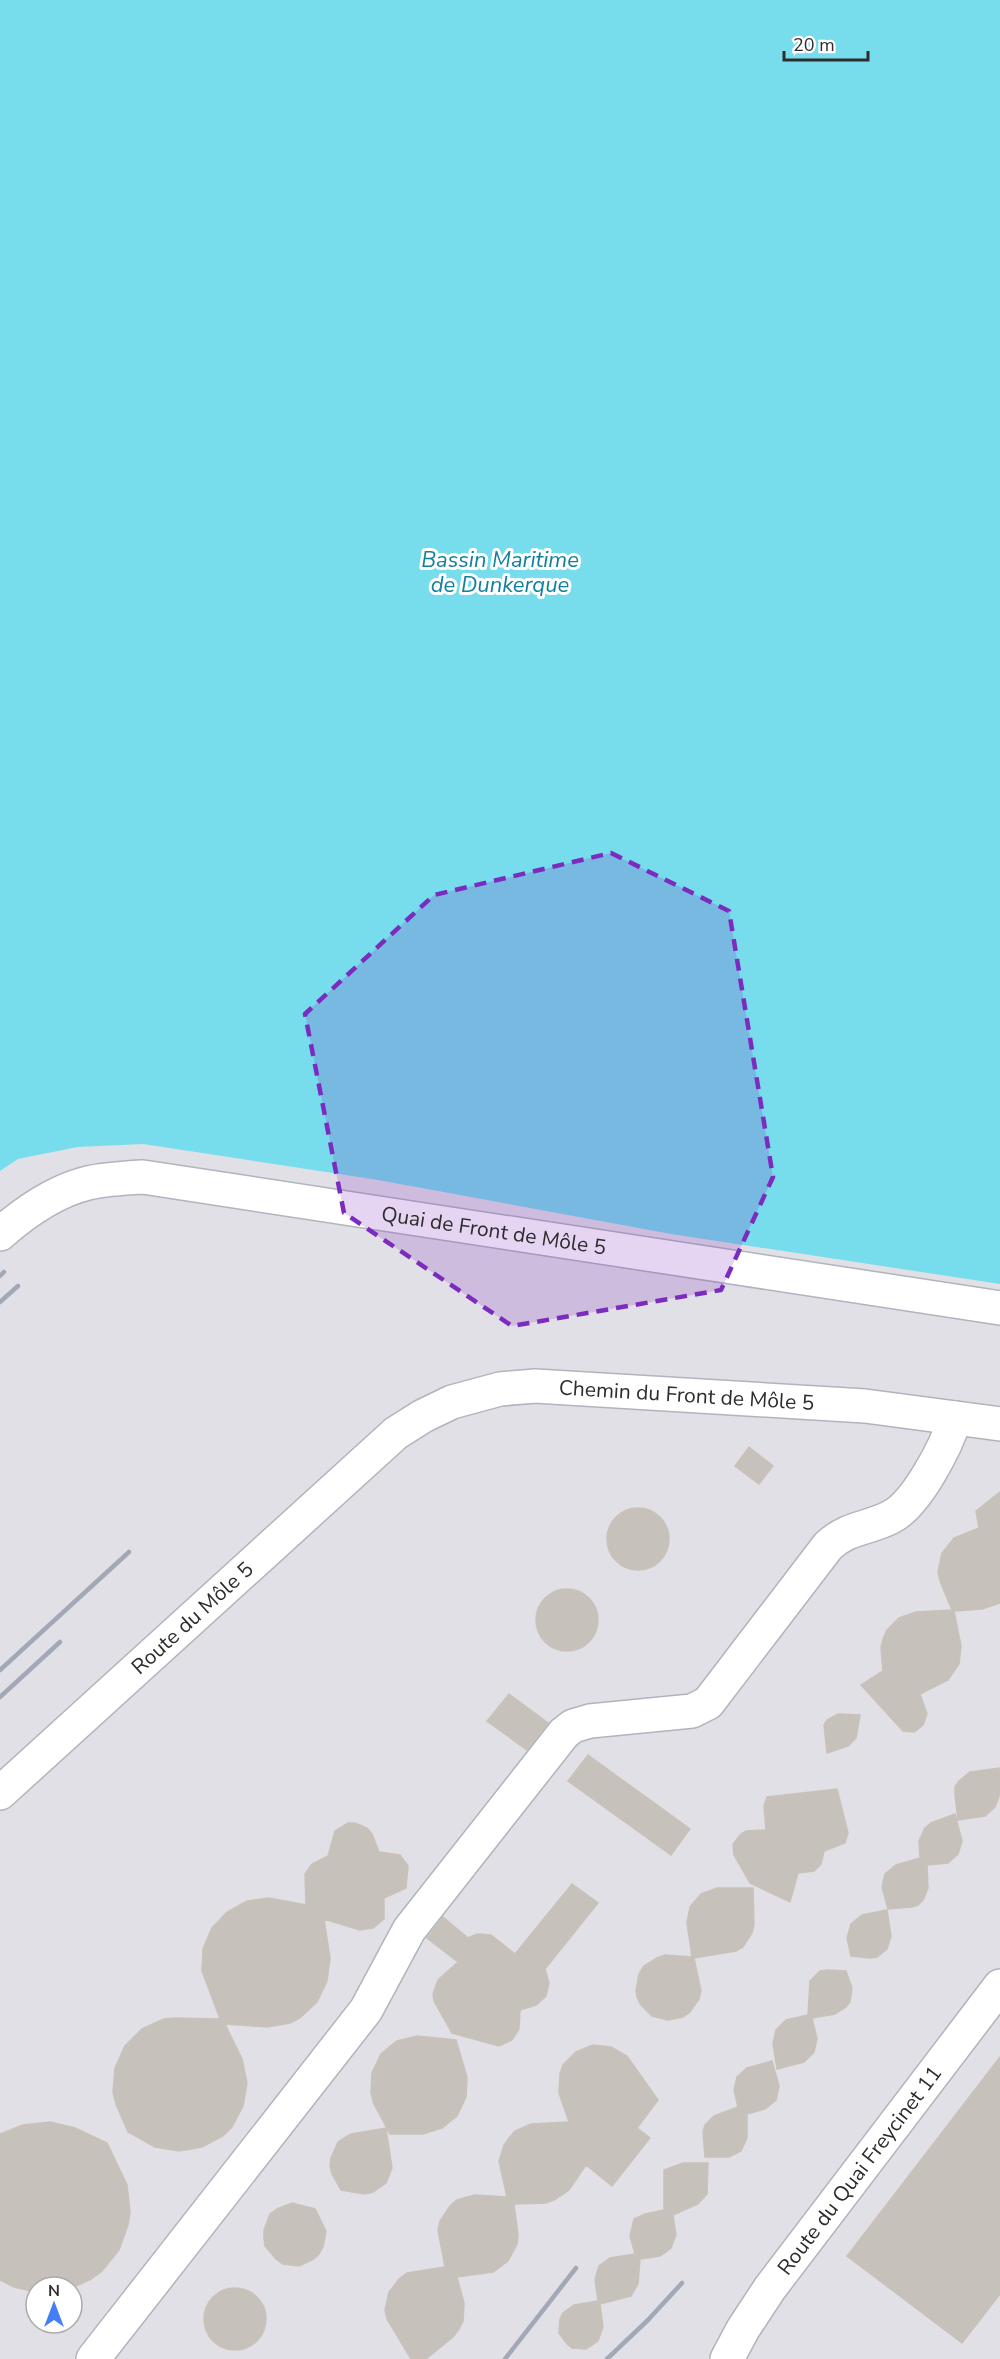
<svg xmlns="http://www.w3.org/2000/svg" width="1000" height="2359" viewBox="0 0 1000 2359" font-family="'Nunito Sans',sans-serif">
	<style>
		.industrial { fill: #e1e0e7; fill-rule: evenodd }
		.water { fill: #77ddec }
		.building { fill: #c7c1bb; stroke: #cac2b9; stroke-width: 1.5 }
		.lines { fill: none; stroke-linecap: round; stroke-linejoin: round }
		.minor-casing { stroke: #b0b4bd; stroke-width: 36 }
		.minor { stroke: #fff; stroke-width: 33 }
		.rail { stroke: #a3a8b7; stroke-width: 4.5 }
		.marked { fill: #7b2cbf; fill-opacity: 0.2; stroke: #7b2cbf; stroke-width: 4.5; stroke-dasharray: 12 8; stroke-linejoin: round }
		.labels { text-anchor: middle; stroke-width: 6; stroke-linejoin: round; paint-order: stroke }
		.street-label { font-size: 21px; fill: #2d2d2d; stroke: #fff }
		.water-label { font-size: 22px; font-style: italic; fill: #11809d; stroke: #fff }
	</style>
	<rect width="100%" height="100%" fill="#eee6e0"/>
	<path class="industrial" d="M 143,1144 L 378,1180 L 671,1234 L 1000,1284 L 1000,2359 L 0,2359 L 0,1171 L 18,1159 L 78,1147 ZM 36,2287 L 72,2287 L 72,2323 L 36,2323 Z"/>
	<path class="water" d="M 0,0 L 1000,0 L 1000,1284 L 671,1234 L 378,1180 L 143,1144 L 78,1147 L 18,1159 L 0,1171 Z"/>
	<path class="building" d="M 749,1447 L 773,1466 L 759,1484 L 735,1466 Z
		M 1000,1492 L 1000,1603 L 982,1609 L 954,1611 L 961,1646 L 959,1664 L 948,1680 L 920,1694 L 927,1714 L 923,1725 L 914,1732 L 903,1731 L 861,1685 L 883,1671 L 881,1648 L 883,1639 L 887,1630 L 899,1618 L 916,1612 L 952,1610 L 940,1581 L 938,1572 L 942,1553 L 954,1538 L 979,1528 L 976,1511 Z
		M607 1539a31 31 0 1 1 62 0a31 31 0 1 1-62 0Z
		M536 1620a31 31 0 1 1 62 0a31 31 0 1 1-62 0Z
		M 509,1694 L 548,1723 L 527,1750 L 487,1721 Z
		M 838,1714 L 860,1715 L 856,1738 L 848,1746 L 827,1753 L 824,1725 L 827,1720 Z
		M 588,1755 L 690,1829 L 671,1855 L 568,1781 Z
		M 1000,1768 L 1000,1794 L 995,1807 L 985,1816 L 958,1820 L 955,1795 L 955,1787 L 959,1781 L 970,1772 Z
		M 837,1789 L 848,1833 L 845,1843 L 824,1851 L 821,1864 L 814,1871 L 798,1873 L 790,1902 L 750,1883 L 734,1855 L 733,1844 L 741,1834 L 746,1831 L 766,1830 L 764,1806 L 767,1797 Z
		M 955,1814 L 962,1841 L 958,1854 L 948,1863 L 927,1865 L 928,1888 L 923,1900 L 918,1905 L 912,1907 L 888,1909 L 882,1887 L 885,1874 L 896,1865 L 920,1858 L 919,1841 L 925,1828 L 931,1823 Z
		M 348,1823 L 355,1823 L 367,1828 L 372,1834 L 379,1852 L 400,1855 L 408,1866 L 406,1888 L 384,1898 L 384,1919 L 373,1928 L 360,1930 L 324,1919 L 330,1958 L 327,1981 L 317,2002 L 300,2018 L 290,2023 L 267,2027 L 225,2024 L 242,2059 L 247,2083 L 243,2106 L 232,2127 L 223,2136 L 202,2147 L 179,2151 L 155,2147 L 128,2132 L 116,2104 L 113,2092 L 115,2068 L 125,2046 L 142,2029 L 164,2019 L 175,2018 L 220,2019 L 202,1971 L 203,1949 L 212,1928 L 227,1912 L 247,1901 L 269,1898 L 306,1905 L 305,1874 L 312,1864 L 328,1856 L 335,1831 Z
		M 572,1884 L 598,1903 L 545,1969 L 549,1983 L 546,1996 L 536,2005 L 520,2010 L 519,2029 L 512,2040 L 499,2046 L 452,2033 L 434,2001 L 433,1994 L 438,1980 L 458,1962 L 427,1938 L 443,1917 L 468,1938 L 477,1934 L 491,1935 L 515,1954 Z
		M 717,1888 L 753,1888 L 754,1925 L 752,1933 L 743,1947 L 736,1951 L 694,1958 L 701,1991 L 699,1999 L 690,2012 L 683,2017 L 668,2020 L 652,2016 L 641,2005 L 637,1997 L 636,1990 L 639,1974 L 644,1966 L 657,1958 L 665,1955 L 692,1957 L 687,1923 L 690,1907 L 701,1894 Z
		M 887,1910 L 891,1936 L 887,1949 L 877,1957 L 870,1958 L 851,1956 L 847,1938 L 851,1924 L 862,1915 Z
		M 827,1970 L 846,1971 L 852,1988 L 850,2002 L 846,2007 L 835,2014 L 812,2018 L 817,2039 L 814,2052 L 804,2062 L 777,2069 L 773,2043 L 776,2030 L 786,2020 L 808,2015 L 810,1981 L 820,1971 Z
		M 417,2036 L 456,2040 L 467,2077 L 466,2097 L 457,2116 L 442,2128 L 423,2134 L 390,2134 L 374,2104 L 371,2093 L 372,2073 L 381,2054 L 389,2047 L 397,2041 Z
		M 593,2045 L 611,2047 L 627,2056 L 658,2100 L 637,2128 L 650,2138 L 612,2186 L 586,2165 L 569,2190 L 554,2200 L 546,2203 L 514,2204 L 518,2235 L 517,2244 L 508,2261 L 493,2272 L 457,2277 L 464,2303 L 463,2321 L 459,2329 L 453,2337 L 426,2359 L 411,2359 L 387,2319 L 385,2310 L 389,2292 L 400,2278 L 407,2273 L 445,2267 L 438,2230 L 440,2221 L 450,2206 L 457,2200 L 475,2195 L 507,2197 L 499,2161 L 504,2145 L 509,2138 L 515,2131 L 531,2124 L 569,2122 L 559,2093 L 560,2074 L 563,2065 L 576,2052 Z
		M 1000,2057 L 1000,2294 L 962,2343 L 847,2256 Z
		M 772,2061 L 779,2086 L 776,2100 L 765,2109 L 747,2114 L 747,2138 L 741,2151 L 729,2157 L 705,2157 L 703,2132 L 705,2125 L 714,2116 L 738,2107 L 734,2090 L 737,2077 L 747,2068 Z
		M 50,2122 L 75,2128 L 107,2143 L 127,2185 L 130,2212 L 128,2225 L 119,2250 L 102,2271 L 91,2279 L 72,2288 L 36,2287 L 36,2292 L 14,2287 L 0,2280 L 0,2134 L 23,2125 Z
		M 386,2128 L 392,2168 L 386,2183 L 373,2192 L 365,2194 L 341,2190 L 332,2174 L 330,2166 L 331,2158 L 338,2142 L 351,2134 Z
		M 683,2163 L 708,2163 L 707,2194 L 698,2204 L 673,2215 L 676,2235 L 671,2248 L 666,2252 L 660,2256 L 640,2259 L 638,2284 L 631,2296 L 600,2304 L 603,2327 L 598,2341 L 586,2349 L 572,2348 L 567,2344 L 559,2333 L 560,2319 L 563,2313 L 574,2305 L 598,2301 L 595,2279 L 599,2266 L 610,2258 L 635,2254 L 630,2236 L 634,2219 L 645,2214 L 664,2210 L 664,2170 Z
		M 292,2203 L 315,2209 L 326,2231 L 323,2247 L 319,2254 L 314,2259 L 299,2266 L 283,2264 L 276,2259 L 265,2246 L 264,2238 L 264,2230 L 270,2214 L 277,2209 Z
		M204 2319a31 31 0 1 1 62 0a31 31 0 1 1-62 0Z"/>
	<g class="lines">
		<defs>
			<g id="minor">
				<path id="s1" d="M 0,1234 C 25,1212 55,1191 88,1183 C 106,1179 125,1178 143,1177 L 1000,1308"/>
				<path id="s2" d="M 0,1793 L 396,1433 L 423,1416 L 452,1402 L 500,1389 L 535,1386 L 865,1406 L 1000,1424"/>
				<path d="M 93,2359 L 366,2010 L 409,1930 L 564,1733 L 573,1726 L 590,1721 L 692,1711 L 708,1703 L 828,1546 C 848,1527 868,1529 891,1517 C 917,1504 947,1445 955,1418"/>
				<path id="s3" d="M 727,2359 L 743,2329 L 770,2288 L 1000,1986"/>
			</g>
		</defs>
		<use href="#minor" class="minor-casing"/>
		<use href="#minor" class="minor"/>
		<path class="rail" d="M 0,1276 L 4,1272
			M 0,1302 L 18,1286
			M 0,1670 L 129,1552
			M 0,1697 L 60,1642
			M 505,2359 L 576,2268
			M 607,2359 L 648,2320 L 682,2283"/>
	</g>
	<path class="marked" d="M 611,853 L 729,911 L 773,1177 L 721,1290 L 512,1326 L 344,1213 L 305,1014 L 434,895 Z"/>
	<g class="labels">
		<g class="street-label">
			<text dy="7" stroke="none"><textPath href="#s1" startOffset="513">Quai de Front de Môle 5</textPath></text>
			<text dy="7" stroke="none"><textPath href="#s2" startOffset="836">Chemin du Front de Môle 5</textPath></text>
			<text dy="7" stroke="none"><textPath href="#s2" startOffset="260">Route du Môle 5</textPath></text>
			<text dy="7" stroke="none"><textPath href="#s3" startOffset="231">Route du Quai Freycinet 11</textPath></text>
		</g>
		<g class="water-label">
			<text x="500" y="567">Bassin Maritime<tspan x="500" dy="25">de Dunkerque</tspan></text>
		</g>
	</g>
	<g transform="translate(54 2305)"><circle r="28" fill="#ffffff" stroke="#ababab" stroke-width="1.5"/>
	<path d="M0-4.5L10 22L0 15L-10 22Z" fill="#457ef6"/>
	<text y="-9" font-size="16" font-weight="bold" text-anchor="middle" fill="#2d2d2d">N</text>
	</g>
	<path d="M784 51v9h84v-9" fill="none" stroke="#2d2d2d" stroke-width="3"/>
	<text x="793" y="51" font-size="18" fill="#2d2d2d" stroke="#ffffff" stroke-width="4.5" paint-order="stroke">20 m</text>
</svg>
